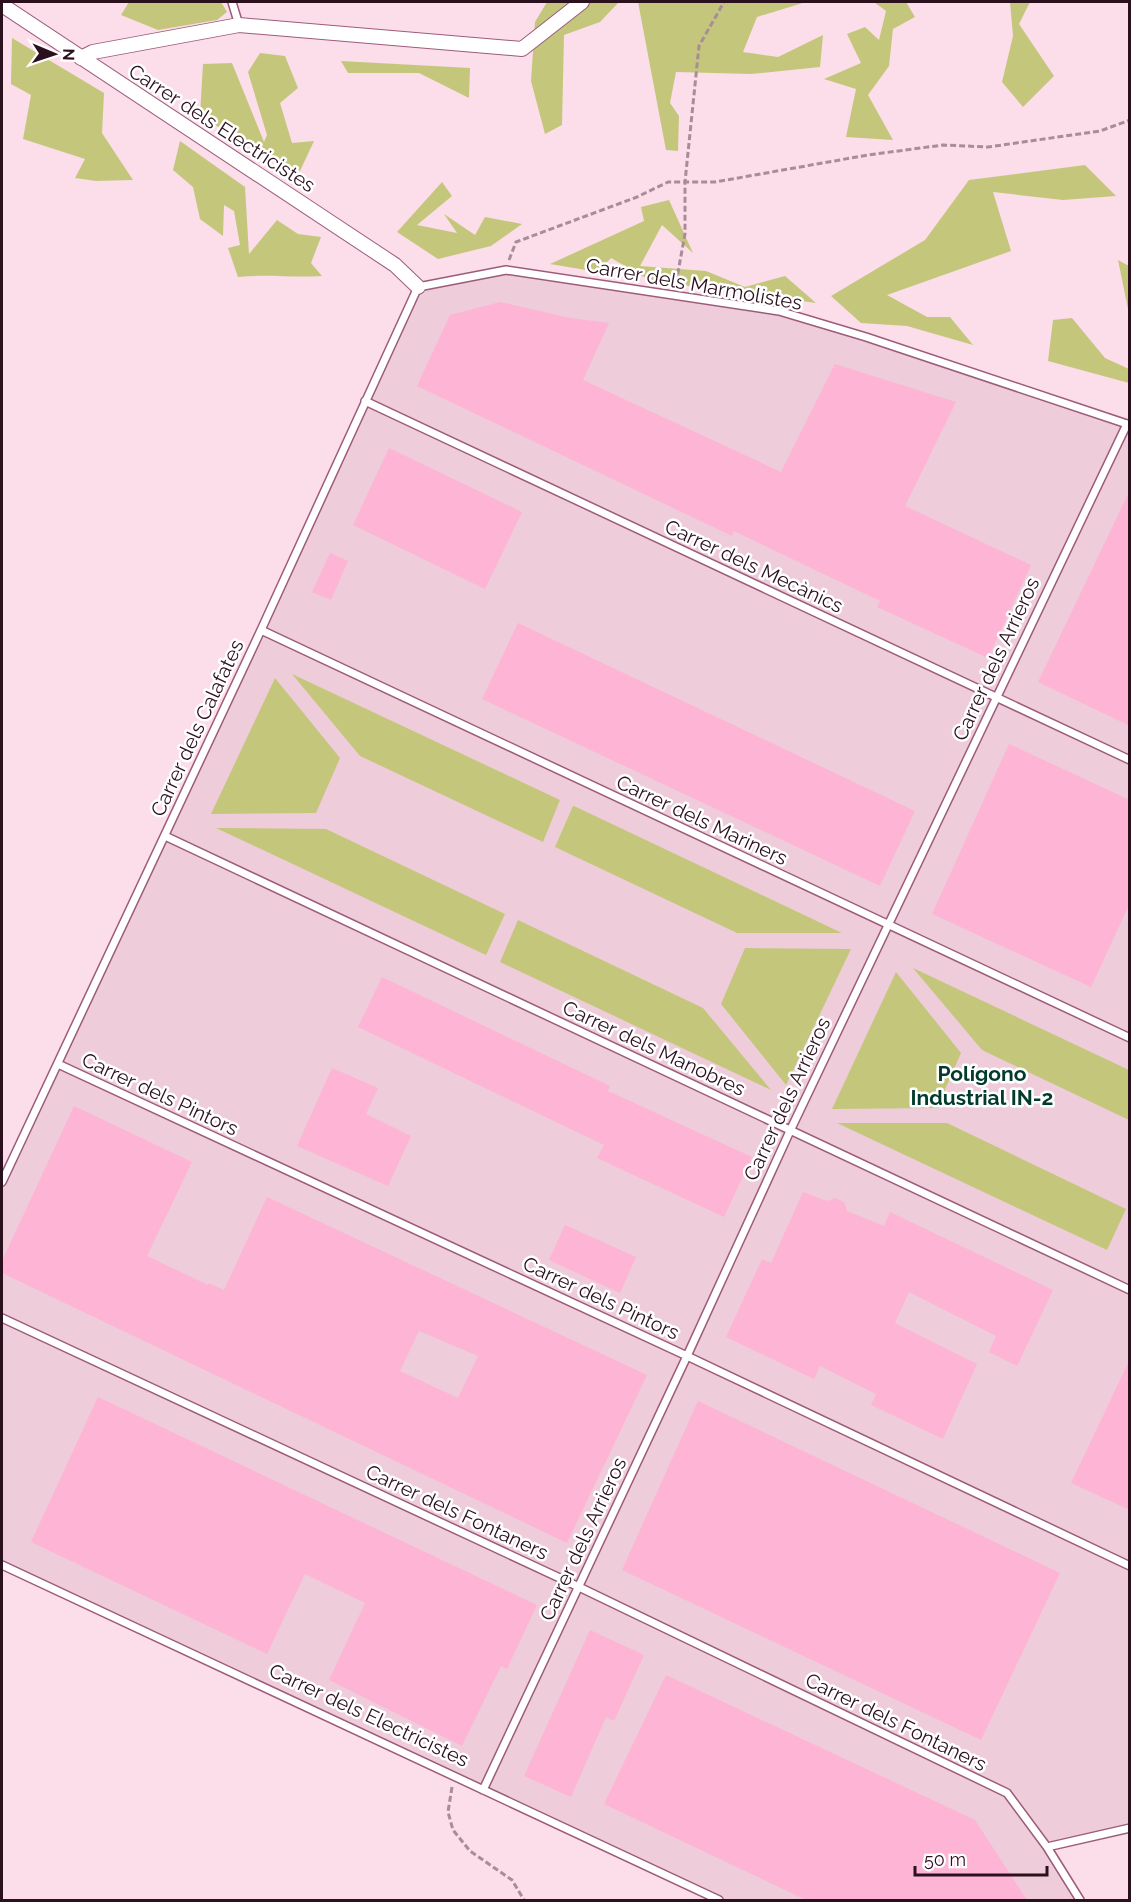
<svg xmlns="http://www.w3.org/2000/svg" width="1131" height="1902" viewBox="0 0 1131 1902" font-family="Raleway,sans-serif">
	<style>
		.built { fill: #eeccda }
		.green { fill: #c4c77b }
		.building { fill: #feb4d5; fill-rule: evenodd }
		.lines { fill: none; stroke-linecap: round; stroke-linejoin: round }
		.lane-casing { stroke: #9d5b7b; stroke-width: 10 }
		.street-casing { stroke: #9d5b7b; stroke-width: 16 }
		.path { stroke: #a98c99; stroke-width: 3; stroke-dasharray: 6 3; stroke-linecap: butt }
		.lane { stroke: #fff; stroke-width: 7 }
		.street { stroke: #fff; stroke-width: 14 }
		.labels { text-anchor: middle; stroke-width: 5; stroke-linejoin: round; paint-order: stroke }
		.street-label { font-size: 20px; fill: #2b111e; stroke: #fff }
		.neighbourhood-label { font-size: 21px; font-weight: bold; fill: #023a2c; stroke: #fff }
	</style>
	<rect width="100%" height="100%" fill="#fcddea"/>
	<path class="built" d="M 506,270 L 779,311 L 1129,425 L 1130,1828 L 1047,1847 L 1080,1900 L 719,1900 L 2,1564 L 2,1182 L 418,287 Z"/>
	<path class="green" d="M 129,2 L 221,2 L 227,12 L 217,20 L 158,30 L 121,15 Z
		M 547,2 L 619,2 L 600,22 L 564,35 L 562,125 L 545,134 L 531,81 L 535,22 Z
		M 638,2 L 806,2 L 757,17 L 743,52 L 778,57 L 823,35 L 820,67 L 751,74 L 676,72 L 670,103 L 679,116 L 678,151 L 666,150 Z
		M 874,2 L 906,2 L 915,17 L 893,29 L 889,66 L 868,95 L 893,140 L 846,137 L 856,89 L 824,79 L 861,63 L 847,34 L 865,27 L 879,40 L 886,11 Z
		M 1010,2 L 1030,2 L 1019,24 L 1054,76 L 1023,107 L 1002,82 L 1013,36 Z
		M 12,38 L 104,93 L 102,133 L 133,180 L 96,181 L 75,178 L 85,159 L 23,139 L 31,95 L 11,84 Z
		M 260,53 L 285,56 L 298,88 L 280,103 L 292,143 L 314,141 L 300,171 L 226,132 L 200,115 L 203,64 L 232,63 L 264,142 L 267,135 L 248,72 Z
		M 341,61 L 470,68 L 469,98 L 419,73 L 348,73 Z
		M 180,141 L 245,187 L 249,254 L 277,220 L 298,234 L 321,237 L 311,263 L 322,276 C 294,278 267,274 238,277 L 228,248 L 240,245 L 234,211 L 224,205 L 223,236 L 200,219 L 193,187 L 173,170 Z
		M 1085,165 L 1116,196 L 1063,200 L 993,192 L 1011,251 L 887,295 L 927,317 L 950,317 L 973,345 L 907,326 L 861,323 L 831,296 L 925,240 L 969,180 Z
		M 442,182 L 452,196 L 417,225 L 457,233 L 444,214 L 475,235 L 485,217 L 522,224 L 491,246 L 438,259 L 397,232 Z
		M 669,200 L 693,253 L 662,225 L 640,266 L 706,271 L 745,287 L 785,276 L 816,303 L 651,281 L 611,258 L 598,272 L 550,264 L 644,221 L 641,207 Z
		M 1118,260 L 1129,266 L 1129,314 Z
		M 1072,318 L 1105,358 L 1129,369 L 1129,383 L 1048,361 L 1053,320 Z
		M 292,674 L 560,800 L 543,842 L 360,756 Z
		M 275,678 L 340,758 L 316,813 L 211,814 Z
		M 573,806 L 574,806 L 842,933 L 737,933 L 555,847 Z
		M 216,828 L 326,829 L 505,914 L 486,955 Z
		M 518,920 L 703,1008 L 771,1090 L 500,962 Z
		M 745,948 L 851,949 L 786,1085 L 721,1004 Z
		M 913,968 L 1129,1070 L 1129,1120 L 982,1050 Z
		M 896,972 L 961,1053 L 937,1108 L 832,1109 Z
		M 837,1123 L 947,1123 L 1126,1209 L 1107,1250 Z"/>
	<path class="building" d="M 500,302 L 570,318 L 609,323 L 583,380 L 781,472 L 835,364 L 956,402 L 905,506 L 1031,565 L 988,658 L 877,607 L 880,601 L 734,531 L 732,536 L 417,386 L 450,315 Z
		M 389,448 L 522,512 L 485,589 L 353,525 Z
		M 1130,490 L 1130,726 L 1038,682 Z
		M 330,553 L 348,561 L 331,600 L 312,592 Z
		M 518,623 L 915,811 L 880,886 L 482,699 Z
		M 1009,744 L 1130,800 L 1130,903 L 1091,987 L 932,914 Z
		M 382,977 L 610,1086 L 608,1091 L 752,1157 L 724,1217 L 597,1158 L 604,1145 L 358,1027 Z
		M 332,1068 L 378,1088 L 366,1114 L 411,1136 L 388,1186 L 297,1146 Z
		M 74,1106 L 192,1162 L 147,1256 L 208,1285 L 209,1283 L 224,1290 L 267,1197 L 647,1375 L 567,1543 L 2,1273 L 2,1261 ZM 419,1331 L 478,1356 L 458,1398 L 400,1371 Z
		M 803,1192 L 827,1201 L 835,1198 L 844,1202 L 847,1211 L 884,1226 L 890,1212 L 1053,1290 L 1017,1366 L 989,1352 L 996,1336 L 909,1292 L 895,1323 L 977,1364 L 943,1439 L 871,1405 L 876,1394 L 820,1366 L 814,1379 L 726,1337 L 762,1259 L 771,1263 Z
		M 565,1225 L 636,1257 L 620,1293 L 549,1260 Z
		M 1130,1359 L 1130,1510 L 1071,1483 Z
		M 98,1397 L 537,1605 L 507,1669 L 501,1666 L 462,1746 L 329,1680 L 365,1603 L 305,1574 L 267,1654 L 31,1542 Z
		M 698,1401 L 1060,1573 L 981,1740 L 622,1570 Z
		M 590,1630 L 644,1655 L 614,1721 L 606,1717 L 571,1797 L 524,1776 Z
		M 666,1675 L 975,1820 L 1027,1900 L 806,1900 L 604,1804 Z"/>
	<g class="lines">
		<defs>
			<path id="lane" d="M 232,2 L 239,25
				M 365,401 L 1130,760
				M 261,630 L 1130,1038
				M 165,836 L 1130,1290
				M 58,1064 L 687,1356 L 1130,1566
				M 2,1182 L 261,630 L 418,287 L 506,270 L 779,311 L 866,337 L 1130,425
				M 2,1318 L 579,1587 L 1007,1793 L 1047,1847 L 1080,1900
				M 2,1565 L 719,1900
				M 483,1790 L 687,1356 L 790,1131 L 1127,424
				M 1047,1847 L 1130,1828"/>
			<path id="street" d="M 2,5 L 395,265 L 418,287
				M 81,58 L 93,52 L 239,25 L 522,49 L 582,2"/>
		</defs>
		<use href="#lane" class="lane-casing"/>
		<use href="#street" class="street-casing"/>
		<path class="path" d="M 509,260 L 516,242 L 637,197 L 668,182 L 715,182 L 868,155 L 943,145 L 988,147 L 1100,131 L 1130,120
			M 676,283 L 685,234 L 685,182 L 699,46 L 724,2
			M 452,1787 L 448,1812 L 453,1830 L 470,1851 L 512,1880 L 524,1900"/>
		<use href="#lane" class="lane"/>
		<use href="#street" class="street"/>
	</g>
	<g class="labels">
		<g class="street-label">
			<text transform="translate(222 128) rotate(33)" y="7">Carrer dels Electricistes</text>
			<text transform="translate(694 284) rotate(10)" y="7">Carrer dels Marmolistes</text>
			<text transform="translate(754 566) rotate(25)" y="7">Carrer dels Mecànics</text>
			<text transform="translate(996 659) rotate(-65)" y="7">Carrer dels Arrieros</text>
			<text transform="translate(197 728) rotate(-65)" y="7">Carrer dels Calafates</text>
			<text transform="translate(702 820) rotate(25)" y="7">Carrer dels Mariners</text>
			<text transform="translate(654 1048) rotate(25)" y="7">Carrer dels Manobres</text>
			<text transform="translate(160 1094) rotate(25)" y="7">Carrer dels Pintors</text>
			<text transform="translate(787 1099) rotate(-65)" y="7">Carrer dels Arrieros</text>
			<text transform="translate(601 1298) rotate(25)" y="7">Carrer dels Pintors</text>
			<text transform="translate(457 1512) rotate(25)" y="7">Carrer dels Fontaners</text>
			<text transform="translate(583 1539) rotate(-65)" y="7">Carrer dels Arrieros</text>
			<text transform="translate(369 1715) rotate(25)" y="7">Carrer dels Electricistes</text>
			<text transform="translate(896 1722) rotate(26)" y="7">Carrer dels Fontaners</text>
		</g>
		<g class="neighbourhood-label">
			<text x="982" y="1081">Polígono<tspan x="982" dy="24">Industrial IN-2</tspan></text>
		</g>
	</g>
	<rect width="1131" height="1902" fill="none" stroke="#2b111e" stroke-width="6"/>
	<g transform="translate(54 54) rotate(92)" stroke="#ffffff" stroke-width="4.5" paint-order="stroke">
	<path d="M0-4.5L10 22L0 15L-10 22Z" fill="#2b111e"/>
	<text y="-9" font-size="16" font-weight="bold" text-anchor="middle" fill="#2b111e">N</text>
	</g>
	<path d="M915 1866v9h132v-9" fill="none" stroke="#2b111e" stroke-width="3"/>
	<text x="924" y="1866" font-size="18" fill="#2b111e" stroke="#ffffff" stroke-width="4.5" paint-order="stroke">50 m</text>
</svg>
